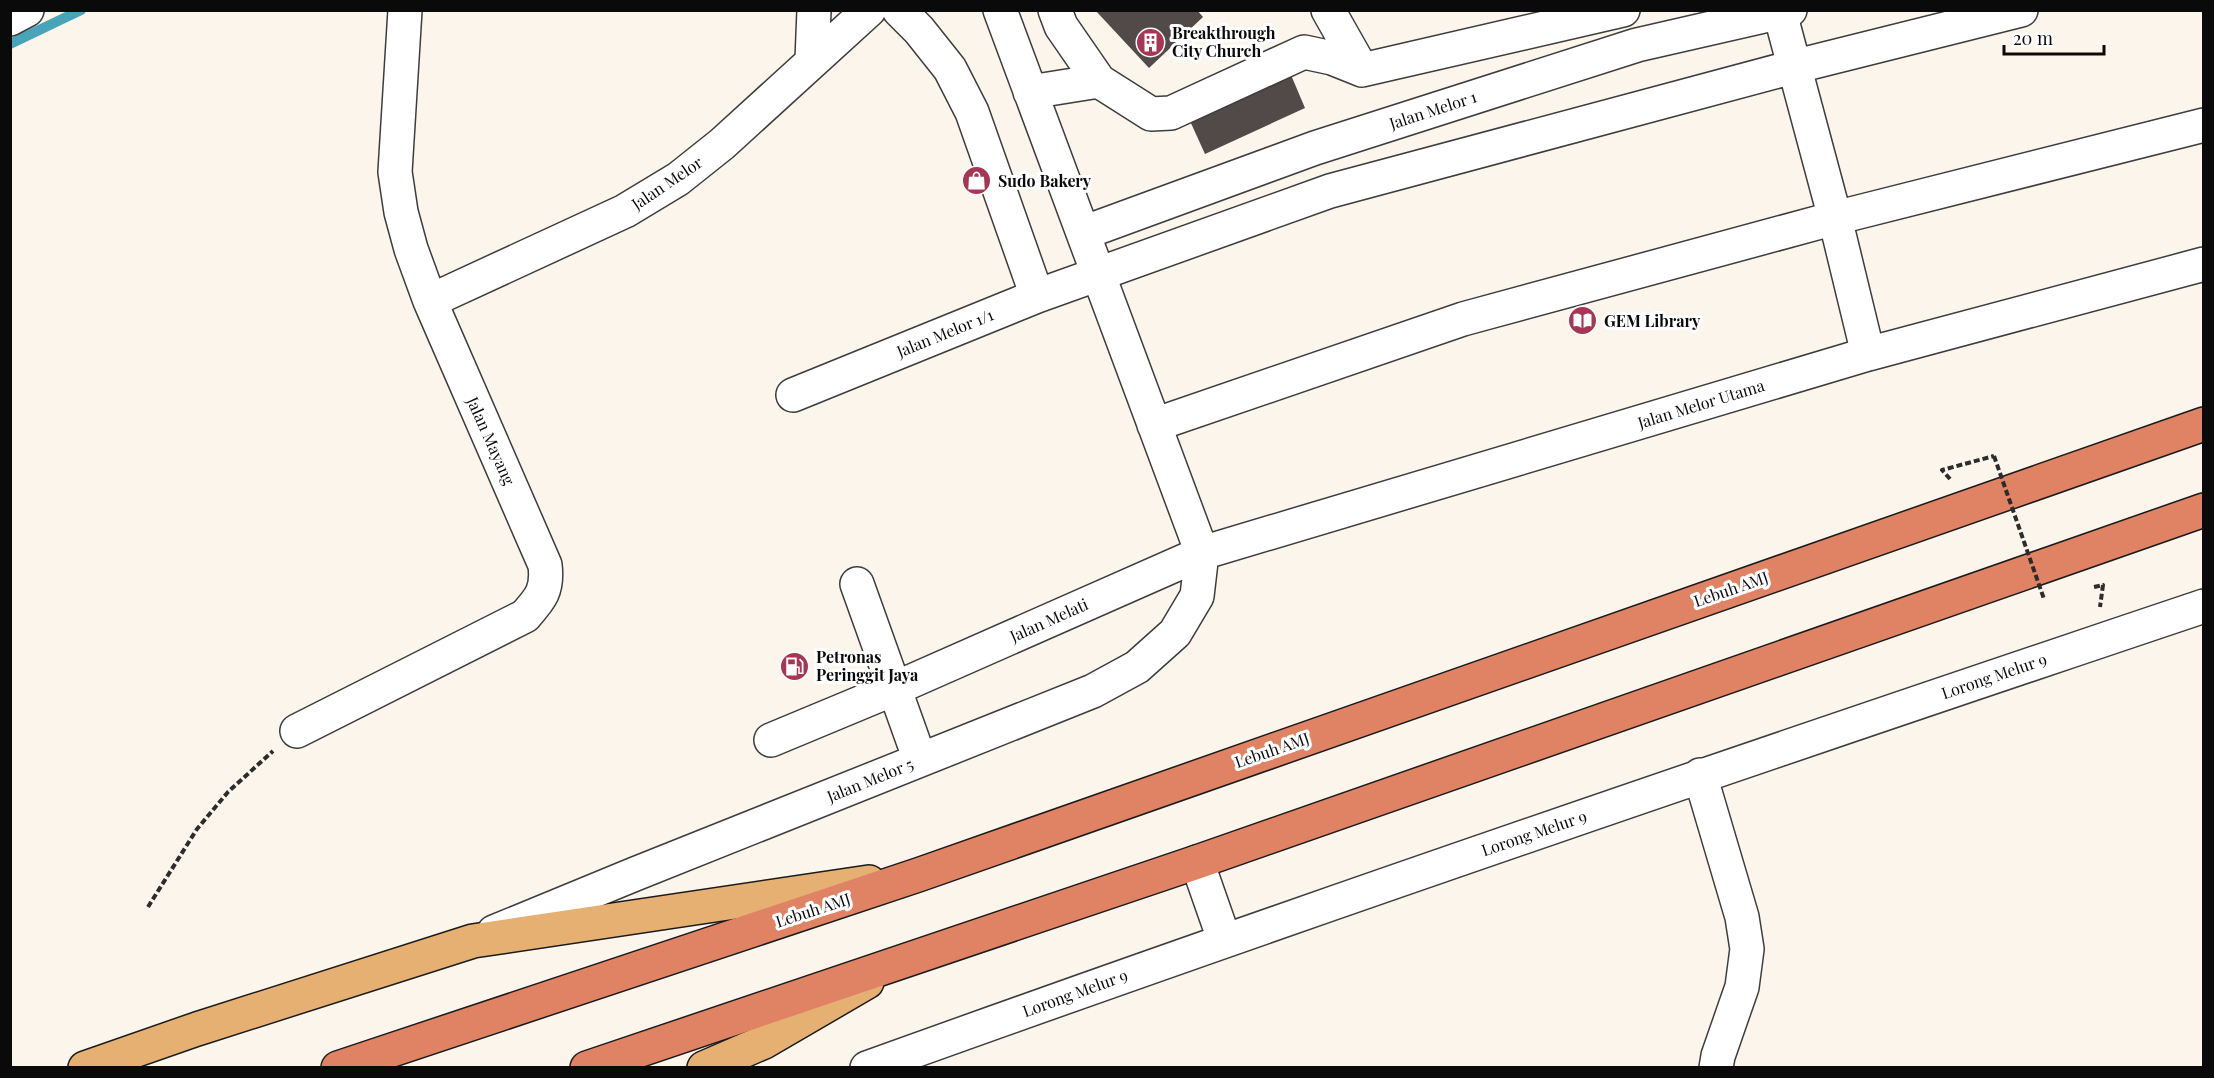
<svg xmlns="http://www.w3.org/2000/svg" width="2214" height="1078" viewBox="0 0 2214 1078" font-family="'Playfair Display',serif">
	<style>
		.lines { fill: none; stroke-linecap: round; stroke-linejoin: round }
		.stream { stroke: #47a4b9; stroke-width: 10 }
		.building { fill: #514a48 }
		.minor-casing { stroke: #3d3d3d; stroke-width: 36 }
		.major-casing { stroke: #1b1b1b; stroke-width: 36 }
		.highway-casing { stroke: #1b1b1b; stroke-width: 36 }
		.path { stroke: #2c2c2c; stroke-width: 4; stroke-dasharray: 6 3; stroke-linecap: butt }
		.minor { stroke: #fff; stroke-width: 33 }
		.major { stroke: #e5b072; stroke-width: 33 }
		.highway { stroke: #e08365; stroke-width: 33 }
		.path-bridge { stroke: #2c2c2c; stroke-width: 4; stroke-dasharray: 6 3; stroke-linecap: butt }
		.labels { text-anchor: middle; stroke-width: 6; stroke-linejoin: round; paint-order: stroke }
		.poi-label { font-size: 16px; font-weight: bold; fill: #0a0a0a; stroke: #fff; text-anchor: start }
		.street-label { font-size: 16px; fill: #0a0a0a; stroke: #fff }
	</style>
	<rect width="100%" height="100%" fill="#fcf5eb"/>
	<g class="lines">
		<path class="stream" d="M 10,44 L 81,10"/>
	</g>
	<path class="building" d="M 1095,10 L 1197,10 L 1203,17 L 1149,68 Z
		M 1291,75 L 1305,108 L 1205,154 L 1190,121 Z"/>
	<g class="lines">
		<defs>
			<path id="minor" d="M 899,10 L 919,30 L 950,69 L 972,112 L 1037,296
				M 1055,10 L 1061,26 L 1099,81 L 1151,114 L 1171,113 L 1304,52 L 1332,58 L 1362,70 L 1623,10
				M 1328,10 L 1362,70
				M 1780,13 L 1835,218 L 1868,354
				M 10,19 L 27,10
				M 812,60 L 814,10
				M 1030,92 L 1099,81
				M 1083,233 L 1315,148 L 1637,45 L 1790,10
				M 430,301 L 625,211 L 678,179 L 722,144 L 869,10
				M 793,395 L 1037,296 L 1330,191 L 1793,67 L 2021,10
				M 1154,425 L 1463,319 L 1835,218 L 2204,125
				M 857,584 L 920,760
				M 297,731 L 525,616 C 541,598 548,590 545,565 L 430,301 L 411,249 L 401,212 L 395,172 L 405,10
				M 771,740 L 896,688 L 1202,553 L 1868,354 L 2204,264
				M 1700,775 L 1742,917 L 1747,949 L 1742,987 L 1718,1056 L 1716,1068
				M 1197,862 L 1224,939
				M 494,932 L 635,874 L 1093,691 L 1137,667 L 1175,633 L 1197,596 L 1202,553 L 1000,10
				M 867,1068 C 1311,908 1757,756 2204,606"/>
			<path id="major" d="M 85,1068 L 197,1029 L 473,941 L 869,882
				M 704,1068 L 764,1042 L 867,982"/>
			<path id="highway" d="M 338,1068 L 918,875 L 2204,424
				M 587,1068 L 1197,862 L 2204,510"/>
		</defs>
		<use href="#minor" class="minor-casing"/>
		<use href="#major" class="major-casing"/>
		<use href="#highway" class="highway-casing"/>
		<path class="path" d="M 1950,479 L 1942,470 L 1994,456
			M 2094,587 L 2103,585 L 2100,607
			M 148,907 L 197,829 L 228,792 L 273,751"/>
		<use href="#minor" class="minor"/>
		<use href="#major" class="major"/>
		<use href="#highway" class="highway"/>
		<path class="path-bridge" d="M 1994,456 L 2044,599"/>
	</g>
	<defs>
		<symbol id="building-disc" viewBox="-11 -11 22 22"><circle r="9.5" fill="#a63654" stroke="#fff"/><path d="M-4-6H4V6H1V3H-1V6H-4ZM-2.5-4.3h1.7v1.8h-1.7ZM.8-4.3h1.7v1.8H.8ZM-2.5-1h1.7V.8h-1.7ZM.8-1h1.7V.8H.8Z" fill="#fff"/></symbol>
		<symbol id="shop-disc" viewBox="-11 -11 22 22"><circle r="9.5" fill="#a63654" stroke="#fff"/><path d="M-5-2.5h2.3a2.7 3.5 0 0 1 5.4 0H5L5.5 6h-11ZM-1.5-2.5h3a1.5 2.3 0 0 0-3 0Z" fill="#fff"/></symbol>
		<symbol id="library-disc" viewBox="-11 -11 22 22"><circle r="9.5" fill="#a63654" stroke="#fff"/><path d="M-6-4Q-3-5.5-.7-3.5V5Q-3 3-6 4ZM6-4Q3-5.5 .7-3.5V5Q3 3 6 4Z" fill="#fff"/></symbol>
		<symbol id="fuel-disc" viewBox="-11 -11 22 22"><circle r="9.5" fill="#a63654" stroke="#fff"/><path d="M-5.5-6h7V0h2V4h1.3V-2.5L3-4.5l.8-.8L6-3V5H2.5V1h-1V6h-7ZM-4.2-4.7v3.2H.2V-4.7Z" fill="#fff"/></symbol>
	</defs>
	<g fill-rule="evenodd">
		<use href="#building-disc" x="1134" y="26" width="33" height="33"/>
		<use href="#shop-disc" x="960" y="164" width="33" height="33"/>
		<use href="#library-disc" x="1566" y="304" width="33" height="33"/>
		<use href="#fuel-disc" x="778" y="650" width="33" height="33"/>
	</g>
	<g class="labels">
		<g class="poi-label">
			<text x="1172" y="39">Breakthrough<tspan x="1172" dy="18">City Church</tspan></text>
			<text x="998" y="187">Sudo Bakery</text>
			<text x="1604" y="327">GEM Library</text>
			<text x="816" y="663">Petronas<tspan x="816" dy="18">Peringgit Jaya</tspan></text>
		</g>
		<g class="street-label">
			<text transform="translate(1433 110) rotate(-18)" y="6">Jalan Melor 1</text>
			<text transform="translate(667 183) rotate(-34)" y="6">Jalan Melor</text>
			<text transform="translate(945 333) rotate(-22)" y="6">Jalan Melor 1/1</text>
			<text transform="translate(1701 404) rotate(-17)" y="6">Jalan Melor Utama</text>
			<text transform="translate(491 441) rotate(66)" y="6">Jalan Mayang</text>
			<text transform="translate(1731 589) rotate(-19)" y="6">Lebuh AMJ</text>
			<text transform="translate(1049 620) rotate(-24)" y="6">Jalan Melati</text>
			<text transform="translate(1994 676) rotate(-19)" y="6">Lorong Melur 9</text>
			<text transform="translate(1272 750) rotate(-19)" y="6">Lebuh AMJ</text>
			<text transform="translate(870 780) rotate(-22)" y="6">Jalan Melor 5</text>
			<text transform="translate(1534 833) rotate(-19)" y="6">Lorong Melur 9</text>
			<text transform="translate(813 910) rotate(-18)" y="6">Lebuh AMJ</text>
			<text transform="translate(1075 993) rotate(-20)" y="6">Lorong Melur 9</text>
		</g>
	</g>
	<rect width="2214" height="1078" fill="none" stroke="#0a0a0a" stroke-width="24"/>
	<path d="M2004 45v9h100v-9" fill="none" stroke="#0a0a0a" stroke-width="3"/>
	<text x="2013" y="45" font-size="18" fill="#0a0a0a" stroke="#ffffff" stroke-width="4.5" paint-order="stroke">20 m</text>
</svg>
